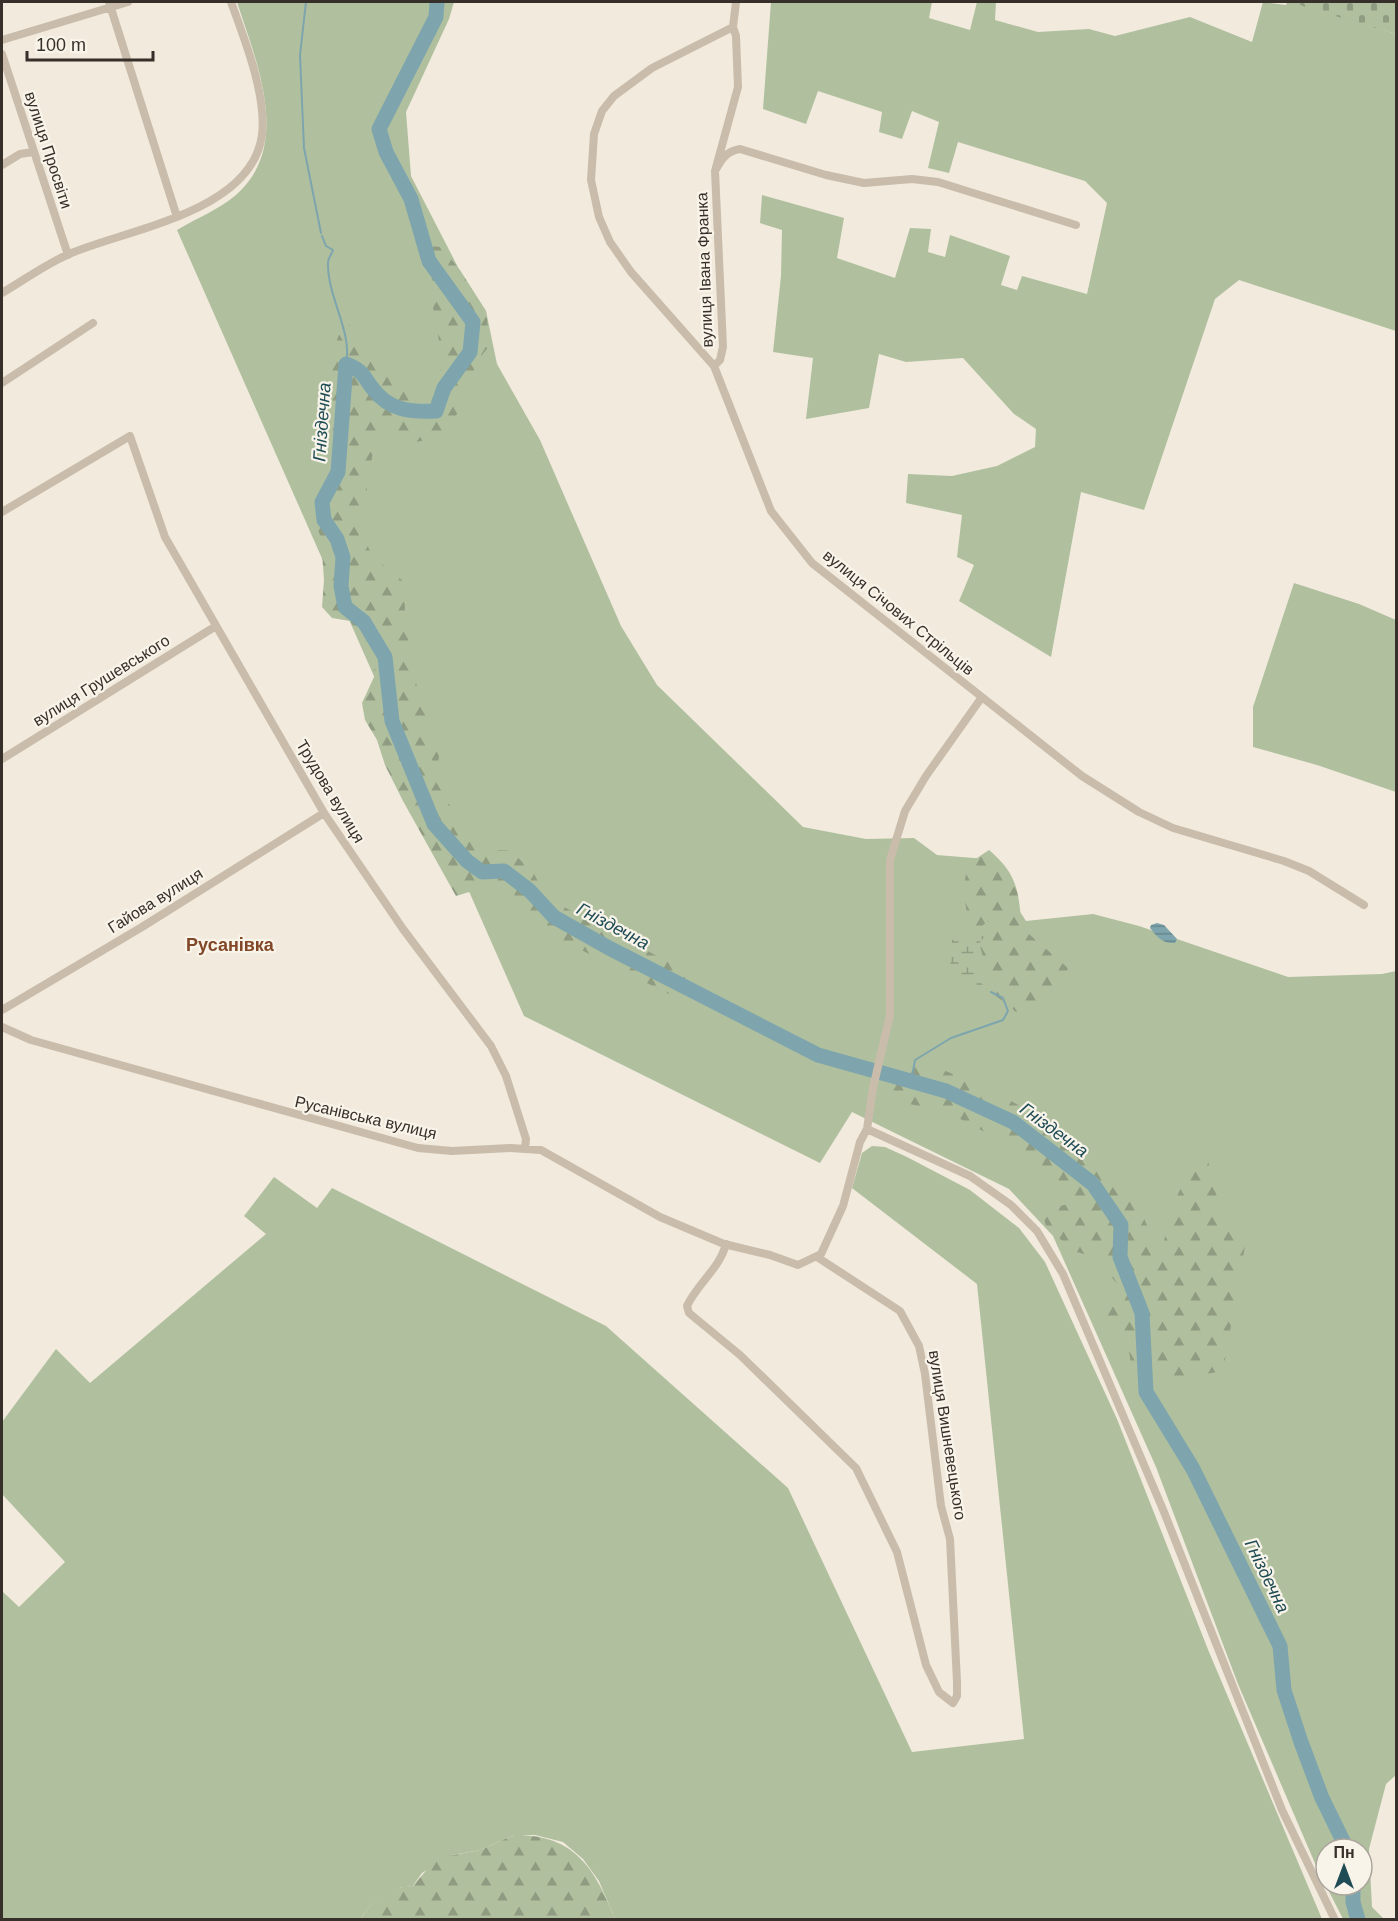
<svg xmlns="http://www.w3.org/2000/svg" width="1398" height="1921" viewBox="0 0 1398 1921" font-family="Helvetica,sans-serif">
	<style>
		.green { fill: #b0c09e; fill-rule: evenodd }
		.forest { fill: url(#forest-firs) }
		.wetland { fill: url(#wetland-marsh) }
		.cemetery { fill: url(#cemetery-stones) }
		.water { fill: url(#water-rules) }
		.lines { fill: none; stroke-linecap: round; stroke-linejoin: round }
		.stream { stroke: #7ea5ad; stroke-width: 2 }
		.river { stroke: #7ea5ad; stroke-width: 15 }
		.street { stroke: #c9bcaa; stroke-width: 8 }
		.labels { text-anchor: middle; stroke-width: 4.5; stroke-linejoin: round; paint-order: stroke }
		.street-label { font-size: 16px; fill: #372f29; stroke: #f9f4ea }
		.water-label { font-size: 18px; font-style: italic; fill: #204c56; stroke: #f9f4ea }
		.neighbourhood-label { font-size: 18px; font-weight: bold; fill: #824726; stroke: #f9f4ea }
	</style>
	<defs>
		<pattern id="forest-firs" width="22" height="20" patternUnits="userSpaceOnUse" patternTransform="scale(1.5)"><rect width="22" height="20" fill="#b0c09e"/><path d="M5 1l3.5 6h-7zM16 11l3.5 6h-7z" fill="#909c81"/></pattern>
		<pattern id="wetland-marsh" width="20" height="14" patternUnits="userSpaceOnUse" patternTransform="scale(1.5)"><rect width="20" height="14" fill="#b0c09e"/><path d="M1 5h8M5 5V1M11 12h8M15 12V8" fill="none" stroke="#909c81"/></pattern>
		<pattern id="cemetery-stones" width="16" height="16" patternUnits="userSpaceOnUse" patternTransform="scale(1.5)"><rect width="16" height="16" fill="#b0c09e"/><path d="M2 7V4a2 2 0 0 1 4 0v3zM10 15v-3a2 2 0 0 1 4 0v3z" fill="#909c81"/></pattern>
		<pattern id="water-rules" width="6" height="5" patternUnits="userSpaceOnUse" patternTransform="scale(1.5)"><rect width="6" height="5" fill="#7ea5ad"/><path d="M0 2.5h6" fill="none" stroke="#68878d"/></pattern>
	</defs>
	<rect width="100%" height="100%" fill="#f1eadd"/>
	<path class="green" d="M 237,2 L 454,2 L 449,19 L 406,112 L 411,176 L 461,273 L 486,311 L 497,364 L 540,440 L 621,626 L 657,685 L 803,827 L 866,839 L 914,838 L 937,855 L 986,859 L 1026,921 L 1093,914 L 1139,926 L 1288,977 L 1382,974 L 1396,971 L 1396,1775 L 1386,1784 L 1369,1849 L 1372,1907 L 1384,1919 L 1343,1919 L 1317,1868 L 1238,1684 L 1156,1467 L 1053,1236 L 1009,1189 L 852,1112 L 820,1163 L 524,1016 L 177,230 C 195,219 220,209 236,195 C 293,145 256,61 237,2 ZM 1326,1849 L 1362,1849 L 1362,1885 L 1326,1885 Z
		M 771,2 L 932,2 L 929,18 L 970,30 L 977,2 L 996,2 L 995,20 L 1038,32 L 1089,29 L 1115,36 L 1190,17 L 1252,42 L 1263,2 L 1286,5 L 1287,2 L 1295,2 L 1396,34 L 1396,331 L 1239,280 L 1215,299 L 1144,510 L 1081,492 L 1051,657 L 959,601 L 974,565 L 957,557 L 962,515 L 906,503 L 908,474 L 952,476 L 997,466 L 1035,447 L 1036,429 L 1014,414 L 963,358 L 906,362 L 879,354 L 869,408 L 806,419 L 813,358 L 773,352 L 781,276 L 782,230 L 760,223 L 762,195 L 844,218 L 837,258 L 895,278 L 910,228 L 931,229 L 928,252 L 945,257 L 950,235 L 1010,256 L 1001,285 L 1017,290 L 1022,276 L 1087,294 L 1107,203 L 1085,181 L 958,142 L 949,173 L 928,168 L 939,122 L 912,111 L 902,139 L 879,132 L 882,112 L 818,91 L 806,124 L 763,109 Z
		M 1294,583 L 1359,604 L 1396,620 L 1396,792 L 1317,765 L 1253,747 L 1253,707 Z
		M 872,1146 L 885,1147 L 907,1157 L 970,1190 L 1019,1228 L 1045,1262 L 1117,1419 L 1209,1652 L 1322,1919 L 615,1919 L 599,1881 L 583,1859 L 563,1842 L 535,1835 L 514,1835 L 480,1850 L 452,1855 L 422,1873 L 412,1887 C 392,1885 370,1902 361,1919 L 2,1919 L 2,1591 L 19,1607 L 65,1562 L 2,1494 L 2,1422 L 56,1349 L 90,1383 L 266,1234 L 244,1216 L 274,1177 L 317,1208 L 332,1188 L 606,1326 L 788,1488 L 912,1752 L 1024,1739 L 977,1284 L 852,1188 L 862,1153 Z"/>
	<path class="forest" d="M 417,245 L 441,247 L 460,270 L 486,311 L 490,345 L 478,360 L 452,426 L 439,437 L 407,444 L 377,423 C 375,456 355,521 370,551 C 376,562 395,573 404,582 L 405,613 L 412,670 L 439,756 L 436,782 L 460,822 L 475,839 L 496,850 L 510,850 L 533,872 L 547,898 L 710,984 L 708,1014 L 524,921 L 514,894 L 489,886 L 456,896 L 403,801 L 385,765 L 377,740 L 365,720 L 362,703 L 374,677 L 375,659 L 350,621 L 332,618 L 322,607 L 324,580 L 321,538 L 312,513 L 317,491 L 327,477 C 321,433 323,360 346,320 C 356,331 354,342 363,352 C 366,357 373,359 377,363 C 389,372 396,389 410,395 C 414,397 422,396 427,393 C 433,389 438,383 440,375 C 446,355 425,268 417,245 Z
		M 989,850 C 1019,876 1018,891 1022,928 L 1068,968 C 1056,1005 1053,1004 1016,1012 L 991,992 L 981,949 L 969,925 L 963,890 L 968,864 Z
		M 881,1059 L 937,1067 L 1006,1098 L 1058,1128 L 1095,1163 L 1123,1201 L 1132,1189 L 1160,1257 L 1173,1204 L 1194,1162 L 1208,1161 L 1218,1201 L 1245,1246 L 1223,1371 L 1146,1384 L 1132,1373 C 1128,1345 1131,1330 1100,1321 L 1100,1306 L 1120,1302 L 1120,1287 L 1094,1257 L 1077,1252 L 1047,1229 L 1042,1212 L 1067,1204 L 1019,1150 L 951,1114 L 877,1096 Z
		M 514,1835 C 574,1834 595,1868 615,1919 L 361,1919 C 372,1900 390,1885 412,1887 L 437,1858 L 480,1850 Z"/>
	<path class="wetland" d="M 992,918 L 997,924 C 983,940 963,953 976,975 C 981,983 984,987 991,992 C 977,992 968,985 960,973 L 944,975 L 950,970 L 952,940 L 968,937 Z"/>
	<path class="cemetery" d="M 1295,2 L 1396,2 L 1396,34 L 1305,7 Z"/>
	<path class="water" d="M 1157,923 L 1164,925 L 1177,939 L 1175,943 C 1163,944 1157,937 1150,928 L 1151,925 Z"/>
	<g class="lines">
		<path class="stream" d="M 306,2 L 300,55 L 304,148 L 321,233
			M 322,236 L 326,246 L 333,250 C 332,254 328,258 328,263 C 327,296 353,333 346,364
			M 911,1081 L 915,1060 L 951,1038 L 1003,1020 L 1008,1011 L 1003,998 L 991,992"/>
		<path class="river" d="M 437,2 L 436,17 L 379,129 L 386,152 L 411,199 L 429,261 L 473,322 L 470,352 L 444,388 L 436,411 C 410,412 390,411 373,389 C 362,375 364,371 346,364 L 338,472 L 322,502 L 324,520 L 337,539 L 343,557 L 341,586 L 345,607 L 364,622 L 385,657 L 392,721 L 434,824 L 467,861 L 482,872 L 504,871 L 530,891 L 554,917 L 609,948 L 818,1055 L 946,1091 L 1013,1122 L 1093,1184 L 1121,1225 L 1120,1257 L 1142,1313 L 1146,1392 L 1193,1469 L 1280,1646 L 1284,1690 L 1301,1742 L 1322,1798 L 1347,1849
			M 1353,1885 L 1353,1902 L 1358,1920"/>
		<path class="street" d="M 109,2 L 177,217
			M 736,2 L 733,27 L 652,68 L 614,96 L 602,111 L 594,134 L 591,180 L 599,217 L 610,242 L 631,272 L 714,366 L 771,511 L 812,563 L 1082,776 L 1139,812 L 1173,828 L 1284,861 L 1309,871 L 1364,905
			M 2,40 L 128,2
			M 2,54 L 68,255
			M 2,165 L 20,154 L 33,152
			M 715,171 C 721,160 726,151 740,149 L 826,175 L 864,183 L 912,179 L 938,182 L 1076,225
			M 2,293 C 24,280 46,264 69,254 C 128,229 252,212 262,135 C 267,96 244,37 231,2
			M 714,366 L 720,360 L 723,347 L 715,171 L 738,87 L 736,36 L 733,27
			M 2,383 L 93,323
			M 2,512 L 130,436 L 165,537 L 324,813 L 403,929 L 491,1046 L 506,1076 L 526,1139 L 525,1149
			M 2,759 L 216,626
			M 2,1010 L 142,927 L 324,813
			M 2,1027 L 31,1040 L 418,1148 L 452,1151 L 510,1148 L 541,1150 L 660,1217 L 724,1244 L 770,1255 L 798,1265 L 821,1254 L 843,1206 L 860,1142 L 867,1129 L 873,1088 L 890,1015 L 890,860 L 905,811 L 926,776 L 982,697
			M 867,1129 L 970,1176 L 1011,1205 L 1037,1231 L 1063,1274 L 1164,1512 L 1282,1810 L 1335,1920
			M 726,1244 C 720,1268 697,1284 687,1306 L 689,1313 L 740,1355 L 856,1468 L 897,1552 L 926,1665 L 939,1692 L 953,1703 L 957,1696 L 957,1682 L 950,1539 L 941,1506 L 925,1374 L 919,1346 L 900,1311 L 817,1257"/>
	</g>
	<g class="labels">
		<g class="street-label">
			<text transform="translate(49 150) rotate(72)" y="6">вулиця Просвіти</text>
			<text transform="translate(704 270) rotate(-92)" y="6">вулиця Івана Франка</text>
			<text transform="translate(899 612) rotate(39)" y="6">вулиця Січових Стрільців</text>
			<text transform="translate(101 680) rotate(-32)" y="6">вулиця Грушевського</text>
			<text transform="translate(331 791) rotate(59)" y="6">Трудова вулиця</text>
			<text transform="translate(155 900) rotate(-32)" y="6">Гайова вулиця</text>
			<text transform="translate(366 1117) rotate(13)" y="6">Русанівська вулиця</text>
			<text transform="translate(948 1435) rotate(81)" y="6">вулиця Вишневецького</text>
		</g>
		<g class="water-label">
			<text transform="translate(322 422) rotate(-86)" y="6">Гніздечна</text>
			<text transform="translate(613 926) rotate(28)" y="6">Гніздечна</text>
			<text transform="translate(1054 1130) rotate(36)" y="6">Гніздечна</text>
			<text transform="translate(1267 1576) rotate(64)" y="6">Гніздечна</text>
		</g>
		<g class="neighbourhood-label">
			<text x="230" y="951">Русанівка</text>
		</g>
	</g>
	<rect width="1398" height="1921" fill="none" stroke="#372f29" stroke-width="6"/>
	<g transform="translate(1344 1867)"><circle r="28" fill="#f9f4ea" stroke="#aba59d" stroke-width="1.5"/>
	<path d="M0-4.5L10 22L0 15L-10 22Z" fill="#204c56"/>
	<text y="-9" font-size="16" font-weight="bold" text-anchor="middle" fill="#372f29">Пн</text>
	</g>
	<path d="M27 51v9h126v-9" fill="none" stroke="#372f29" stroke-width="3"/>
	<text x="36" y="51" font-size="18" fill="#372f29" stroke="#f9f4ea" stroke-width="4.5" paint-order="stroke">100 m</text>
</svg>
